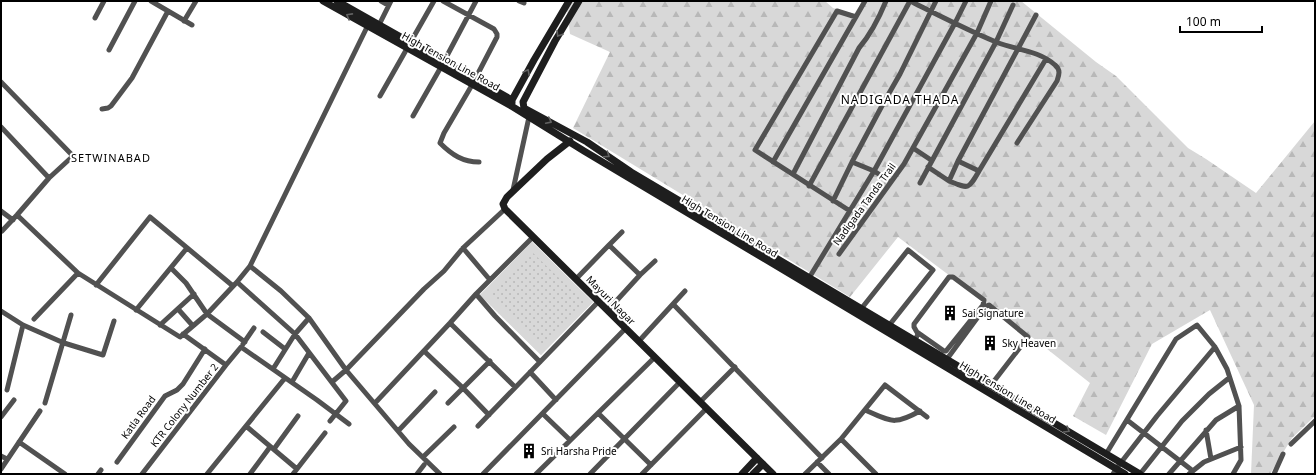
<svg xmlns="http://www.w3.org/2000/svg" width="1316" height="475" viewBox="0 0 1316 475" font-family="'Noto Sans',sans-serif">
	<style>
		.forest { fill: url(#forest-firs) }
		.park { fill: url(#park-dots) }
		.pitch { fill: #d8d8d8; fill-rule: evenodd }
		.lines { fill: none; stroke-linecap: round; stroke-linejoin: round }
		.street { stroke: #515151; stroke-width: 5 }
		.secondary { stroke: #1e1e1e; stroke-width: 7 }
		.oneway { stroke: #626262 }
		.labels { text-anchor: middle; stroke-width: 4; stroke-linejoin: round; paint-order: stroke }
		.street-label { font-size: 10px; fill: #000; stroke: #fff }
		.poi-label { font-size: 10px; fill: #000; stroke: #fff; text-anchor: start }
		.neighbourhood-label { font-size: 11px; letter-spacing: 1px; fill: #000; stroke: #fff }
		.quarter-label { font-size: 12px; letter-spacing: 1px; fill: #000; stroke: #fff }
	</style>
	<defs>
		<pattern id="forest-firs" width="22" height="20" patternUnits="userSpaceOnUse"><rect width="22" height="20" fill="#d8d8d8"/><path d="M5 1l3.5 6h-7zM16 11l3.5 6h-7z" fill="#b8b8b8"/></pattern>
		<pattern id="park-dots" width="8" height="8" patternUnits="userSpaceOnUse"><rect width="8" height="8" fill="#d8d8d8"/><path d="M2 2h.1M6 6h.1" fill="none" stroke="#b8b8b8" stroke-width="1.8" stroke-linecap="round"/></pattern>
	</defs>
	<rect width="100%" height="100%" fill="#fff"/>
	<path class="forest" d="M 566,1 L 825,1 L 833,8 L 854,14 L 863,1 L 1021,1 L 1096,62 L 1116,76 L 1188,148 L 1206,159 L 1256,193 L 1315,121 L 1315,416 L 1292,438 L 1270,474 L 1251,474 L 1254,405 L 1210,310 L 1152,344 L 1106,435 L 1073,416 L 1090,383 L 1037,341 L 898,237 L 850,297 L 573,128 L 610,52 L 570,34 Z"/>
	<path class="park" d="M 532,242 L 593,302 L 541,355 L 480,295 Z"/>
	<path class="pitch" d="M 532,242 L 593,302 L 541,355 L 480,295 ZM 532,252 L 584,302 L 542,345 L 490,295 Z"/>
	<g class="lines">
		<path class="street" d="M 151,1 L 192,25
			M 381,1 L 388,5
			M 443,1 L 494,29 L 497,34 L 497,37 L 472,85 L 444,133 L 440,143 C 452,155 463,162 479,162
			M 519,1 L 524,3
			M 910,1 C 938,15 967,30 996,42 C 1016,50 1038,50 1055,65 C 1061,70 1059,75 1057,81 L 1017,143
			M 95,18 L 104,1
			M 184,21 L 196,1
			M 378,27 L 391,1
			M 109,50 L 135,1
			M 1,82 L 73,156 L 49,178
			M 380,96 L 434,1
			M 102,109 L 108,108 L 111,106 L 132,78 L 168,11
			M 413,116 L 441,67 L 476,1
			M 1,127 L 49,178 L 17,215 L 2,231
			M 913,148 L 931,160
			M 958,161 L 979,171 L 1046,59
			M 773,162 L 865,1
			M 928,167 L 949,181 L 958,161 L 1036,15
			M 793,174 L 859,48 C 871,34 879,18 886,1
			M 949,181 C 969,189 968,190 979,171
			M 891,182 L 874,171 L 852,162 L 884,102 L 900,74 L 936,1
			M 920,183 L 996,42 L 1013,5
			M 809,186 L 910,1
			M 513,190 L 529,117
			M 833,201 L 852,162
			M 1,211 L 13,220
			M 850,211 L 755,150 L 837,11 L 856,17
			M 17,215 L 78,273 L 180,337 L 207,314 L 237,282 L 250,266 L 369,23
			M 609,245 L 622,232
			M 463,248 L 490,280
			M 839,254 L 904,164 L 977,33 L 991,1
			M 250,266 L 281,291 L 309,318 L 346,370 L 409,444 L 440,474
			M 171,268 L 186,283 L 207,314 L 245,342
			M 640,275 L 655,261
			M 809,278 L 874,171 L 955,23 L 966,1
			M 576,279 L 609,245 L 640,275 L 608,310
			M 237,282 L 295,334 L 346,401 L 330,421
			M 96,285 L 150,217 L 233,286
			M 476,294 L 495,316 L 540,362
			M 673,304 L 685,291
			M 178,309 L 193,326
			M 861,309 L 908,250 L 933,270 L 887,328
			M 136,310 L 187,248
			M 1,311 L 23,325 L 64,343 L 103,355 L 114,321
			M 34,319 L 78,273
			M 450,323 L 515,387
			M 160,325 L 194,294
			M 263,332 L 285,349
			M 183,334 L 226,365 L 241,347 L 317,400 L 349,424
			M 915,340 L 918,334 L 914,327 L 914,324 L 949,277 L 953,277 L 984,300 L 983,305 L 946,351 L 944,351 L 917,332
			M 639,341 L 673,304 L 822,458
			M 243,344 L 254,328
			M 424,351 L 463,388 L 489,415
			M 947,359 L 986,306 L 989,305 L 1028,337 L 991,385
			M 273,369 L 295,334 L 309,318
			M 530,372 L 556,400
			M 292,382 L 309,353
			M 332,382 L 346,370 L 424,289 L 444,271 L 463,248 L 505,209
			M 7,390 L 23,325
			M 700,402 L 735,367
			M 45,403 L 71,315
			M 375,403 L 450,323 L 476,294 L 533,237
			M 448,403 L 490,361
			M 865,410 C 891,421 893,426 920,411
			M 598,413 L 651,465
			M 543,414 L 570,440
			M 1,417 L 14,400
			M 1127,420 L 1193,471
			M 246,426 L 297,469
			M 478,426 L 599,301
			M 399,430 L 435,392
			M 1206,430 L 1211,459
			M 841,439 L 876,474
			M 19,442 L 65,474
			M 1291,444 L 1315,421
			M 274,449 L 298,416
			M 1106,454 L 1176,339 L 1197,325 L 1215,347 L 1227,369 L 1239,406 L 1241,460 L 1233,474
			M 1,456 L 7,459
			M 423,457 L 454,427
			M 117,462 L 165,396 L 177,390 L 183,384 L 205,349
			M 817,462 L 829,474
			M 1,469 L 40,411
			M 98,474 L 101,470
			M 142,474 L 226,365
			M 207,474 L 285,378
			M 250,474 L 270,447
			M 293,474 L 325,433
			M 417,474 L 424,465
			M 483,474 L 626,328
			M 536,474 L 655,357
			M 590,474 L 680,382
			M 642,474 L 707,408
			M 805,474 L 841,439 L 885,385 L 927,417
			M 1113,474 L 1116,469 L 1157,416 L 1215,347
			M 1140,474 L 1182,421 L 1209,394 L 1229,378
			M 1169,474 L 1216,420 L 1239,406
			M 1189,474 L 1204,462 L 1241,447
			M 1274,474 L 1283,454"/>
		<path class="secondary" d="M 323,1 L 513,107 L 584,151 L 1125,474
			M 337,1 L 512,100
			M 579,1 L 555,41 L 523,102 L 524,108 L 587,142 L 631,172 L 1140,474
			M 512,103 L 512,100 L 534,60 L 569,1
			M 570,141 L 547,159 L 507,197 L 503,204 L 505,209 L 773,474
			M 742,474 L 757,458
			M 753,474 L 763,464"/>
	</g>
	<defs><path id="oneway-chevron" d="M-2-3.5L2.5 0L-2 3.5" fill="none" stroke-width="1.6" stroke-linecap="round" stroke-linejoin="round"/></defs>
	<g class="oneway">
		<use href="#oneway-chevron" transform="translate(349 16) rotate(-151)"/>
		<use href="#oneway-chevron" transform="translate(559 34) rotate(122)"/>
		<use href="#oneway-chevron" transform="translate(527 72) rotate(-62)"/>
		<use href="#oneway-chevron" transform="translate(549 121) rotate(27)"/>
		<use href="#oneway-chevron" transform="translate(607 155) rotate(34)"/>
		<use href="#oneway-chevron" transform="translate(1067 430) rotate(31)"/>
	</g>
	<defs>
		<symbol id="building-bare" viewBox="-9 -9 18 18"><path d="M-4-6H4V6H1V3H-1V6H-4ZM-2.5-4.3h1.7v1.8h-1.7ZM.8-4.3h1.7v1.8H.8ZM-2.5-1h1.7V.8h-1.7ZM.8-1h1.7V.8H.8Z" fill="#000" stroke="#fff" stroke-width="2.5" paint-order="stroke"/></symbol>
	</defs>
	<g fill-rule="evenodd">
		<use href="#building-bare" x="939" y="302" width="22" height="22"/>
		<use href="#building-bare" x="979" y="332" width="22" height="22"/>
		<use href="#building-bare" x="518" y="440" width="22" height="22"/>
	</g>
	<g class="labels">
		<g class="street-label">
			<text transform="translate(451 61) rotate(29)" y="4">High Tension Line Road</text>
			<text transform="translate(864 204) rotate(-54)" y="4">Nadigada Tanda Trail</text>
			<text transform="translate(730 226) rotate(31)" y="4">High Tension Line Road</text>
			<text transform="translate(611 300) rotate(45)" y="4">Mayuri Nagar</text>
			<text transform="translate(1008 392) rotate(31)" y="4">High Tension Line Road</text>
			<text transform="translate(184 405) rotate(-52)" y="4">KTR Colony Number 2</text>
			<text transform="translate(138 417) rotate(-54)" y="4">Katla Road</text>
		</g>
		<g class="poi-label">
			<text x="962" y="317">Sai Signature</text>
			<text x="1002" y="347">Sky Heaven</text>
			<text x="541" y="455">Sri Harsha Pride</text>
		</g>
		<g class="neighbourhood-label">
			<text x="111" y="162">SETWINABAD</text>
		</g>
		<g class="quarter-label">
			<text x="900" y="104">NADIGADA THADA</text>
		</g>
	</g>
	<rect width="1316" height="475" fill="none" stroke="#000000" stroke-width="4"/>
	<path d="M1180 26v6h82v-6" fill="none" stroke="#000000" stroke-width="2"/>
	<text x="1186" y="26" font-size="12" fill="#000000" stroke="#ffffff" stroke-width="3" paint-order="stroke">100 m</text>
</svg>
